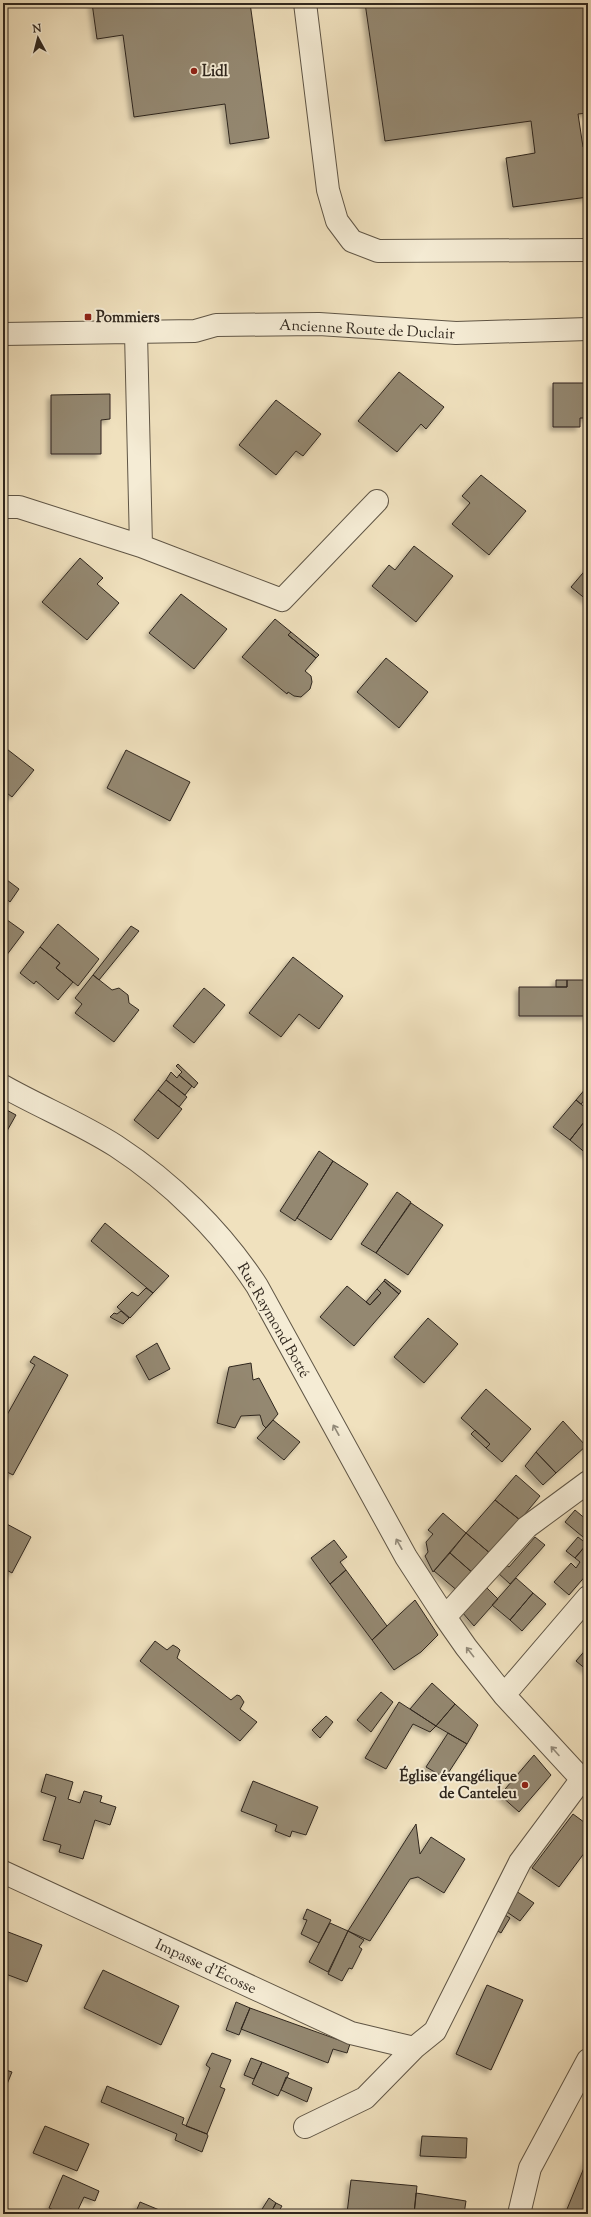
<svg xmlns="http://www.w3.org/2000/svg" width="591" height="2217" viewBox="0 0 591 2217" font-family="'Sorts Mill Goudy',serif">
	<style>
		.building { fill: #948871; stroke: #30271e; filter: url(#shadow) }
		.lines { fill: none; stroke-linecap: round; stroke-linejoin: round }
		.minor-casing { stroke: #605646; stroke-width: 24 }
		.minor { stroke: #f5ecd5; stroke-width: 22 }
		.oneway { stroke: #928a7a }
		.poi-dot { fill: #8f2418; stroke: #f5ecd5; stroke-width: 1.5 }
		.labels { text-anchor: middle; stroke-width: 4; stroke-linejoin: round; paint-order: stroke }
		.poi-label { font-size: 15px; font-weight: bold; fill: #30271e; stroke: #f5ecd5; text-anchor: start }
		.street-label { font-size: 15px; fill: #30271e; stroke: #f5ecd5 }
	</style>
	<defs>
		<filter id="shadow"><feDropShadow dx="-3.5" dy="3.5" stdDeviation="2" flood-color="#0004"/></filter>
	</defs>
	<rect width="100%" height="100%" fill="#f0e1be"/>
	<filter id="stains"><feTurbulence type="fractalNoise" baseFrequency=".005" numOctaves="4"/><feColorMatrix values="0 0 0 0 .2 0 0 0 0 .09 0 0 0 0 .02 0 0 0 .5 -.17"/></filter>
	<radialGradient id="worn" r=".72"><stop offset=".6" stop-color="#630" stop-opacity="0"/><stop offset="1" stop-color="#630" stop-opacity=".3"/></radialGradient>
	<path class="building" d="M 92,3 L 250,3 L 269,138 L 230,144 L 225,104 L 134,117 L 123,35 L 97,39 Z
		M 365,3 L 588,3 L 588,113 L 578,114 L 583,147 L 588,146 L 588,197 L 513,207 L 506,158 L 535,153 L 531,121 L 385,141 Z
		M 399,372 L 444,407 L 426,429 L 421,424 L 397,452 L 358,421 Z
		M 553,383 L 588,383 L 588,418 L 580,418 L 580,427 L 553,427 Z
		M 110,394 L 110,419 L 101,420 L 101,454 L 51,454 L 51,395 Z
		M 276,400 L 321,434 L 303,456 L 296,451 L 276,475 L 239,445 Z
		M 481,475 L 526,511 L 489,555 L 452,524 L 470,503 L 462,496 Z
		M 414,546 L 453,576 L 416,622 L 372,586 L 389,565 L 395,570 Z
		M 80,558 L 103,578 L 97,584 L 119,603 L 87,640 L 42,602 Z
		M 588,567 L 588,601 L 571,587 Z
		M 181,594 L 227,629 L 194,669 L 149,633 Z
		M 275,619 L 291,632 L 288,635 L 316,658 L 305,671 L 311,676 L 312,682 L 310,689 L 301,697 L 294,696 L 288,692 L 287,694 L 242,657 Z
		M 291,632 L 319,655 L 316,658 L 288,635 Z
		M 386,658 L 428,692 L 399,728 L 357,692 Z
		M 3,746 L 34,770 L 12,797 L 3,790 Z
		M 126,750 L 190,782 L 170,821 L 107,788 Z
		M 3,877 L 19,889 L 10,902 L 3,896 Z
		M 3,917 L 24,932 L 3,960 Z
		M 58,924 L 99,959 L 78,986 L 56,968 L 60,963 L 40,947 Z
		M 131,926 L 139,931 L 99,980 L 93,975 Z
		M 40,947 L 60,963 L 56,968 L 73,982 L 58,1000 L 36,981 L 34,984 L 20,973 Z
		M 293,957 L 343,996 L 319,1029 L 299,1014 L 281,1037 L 249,1013 Z
		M 93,975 L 112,990 L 119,988 L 128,995 L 129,1003 L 139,1010 L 114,1042 L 75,1013 L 82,1004 L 75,998 Z
		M 556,980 L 567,980 L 567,987 L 556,987 Z
		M 567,980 L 588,980 L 588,1016 L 519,1016 L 519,987 L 567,987 Z
		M 204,988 L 225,1005 L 194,1043 L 173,1026 Z
		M 178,1064 L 198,1083 L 194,1088 L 179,1075 L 182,1072 L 176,1066 Z
		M 171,1072 L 177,1078 L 179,1075 L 192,1086 L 185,1095 L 166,1080 Z
		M 166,1080 L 187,1097 L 179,1107 L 158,1090 Z
		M 586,1088 L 588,1091 L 588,1096 L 581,1104 L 576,1100 Z
		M 158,1090 L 182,1109 L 158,1139 L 134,1120 Z
		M 576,1100 L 588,1110 L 588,1117 L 570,1140 L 553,1127 Z
		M 3,1108 L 16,1115 L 3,1138 Z
		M 588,1117 L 588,1155 L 570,1140 Z
		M 319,1151 L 333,1161 L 295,1221 L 280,1211 Z
		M 333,1161 L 368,1184 L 331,1240 L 297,1218 Z
		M 397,1192 L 411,1202 L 376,1253 L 361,1244 Z
		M 411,1203 L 443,1225 L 408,1275 L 376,1253 Z
		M 105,1223 L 169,1276 L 153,1293 L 91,1241 Z
		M 385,1279 L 401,1291 L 399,1294 L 384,1281 Z
		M 384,1281 L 399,1294 L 354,1346 L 320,1317 L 347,1286 L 370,1305 L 381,1293 L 377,1289 Z
		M 146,1288 L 153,1293 L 130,1318 L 117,1307 L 132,1292 L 138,1296 Z
		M 377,1289 L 381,1293 L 370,1305 L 366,1302 Z
		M 121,1311 L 129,1318 L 123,1324 L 110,1317 L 114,1313 L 117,1314 Z
		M 428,1318 L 458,1344 L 424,1383 L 394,1357 Z
		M 157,1343 L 170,1369 L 149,1380 L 136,1356 Z
		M 34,1356 L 68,1375 L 13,1475 L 3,1470 L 3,1422 L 35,1365 L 30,1362 Z
		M 251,1363 L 253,1380 L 259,1378 L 278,1414 L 266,1428 L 263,1425 L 260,1415 L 241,1416 L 235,1428 L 217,1423 L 229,1367 Z
		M 486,1389 L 531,1429 L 502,1462 L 486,1448 L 490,1444 L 461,1418 Z
		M 273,1420 L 300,1442 L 284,1460 L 257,1438 Z
		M 563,1421 L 586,1446 L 556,1473 L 536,1452 Z
		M 475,1430 L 490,1444 L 486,1448 L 471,1434 Z
		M 536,1452 L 556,1473 L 543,1485 L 525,1466 Z
		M 516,1475 L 540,1496 L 520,1520 L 495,1500 Z
		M 495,1500 L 520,1520 L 491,1554 L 466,1533 Z
		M 575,1510 L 588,1521 L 588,1532 L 583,1537 L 565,1522 Z
		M 443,1513 L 466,1533 L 433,1572 L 425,1556 L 428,1552 L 426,1542 L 433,1534 L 428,1530 Z
		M 3,1522 L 31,1537 L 12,1573 L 3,1568 Z
		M 466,1533 L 491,1554 L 474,1574 L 450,1553 Z
		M 535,1537 L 545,1545 L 510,1584 L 497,1572 L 505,1564 L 509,1567 Z
		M 578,1537 L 587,1544 L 575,1558 L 566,1551 Z
		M 334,1540 L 347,1557 L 340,1562 L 346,1570 L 330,1584 L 311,1558 Z
		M 587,1544 L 588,1573 L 569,1595 L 554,1582 L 571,1563 L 576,1568 L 580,1562 L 575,1558 Z
		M 450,1553 L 474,1574 L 459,1592 L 434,1571 Z
		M 346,1570 L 387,1626 L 372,1640 L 330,1584 Z
		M 516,1578 L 533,1593 L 510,1620 L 492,1605 Z
		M 485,1586 L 498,1599 L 474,1626 L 462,1612 Z
		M 533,1593 L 546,1604 L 522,1631 L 510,1620 Z
		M 415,1600 L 438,1635 L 421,1652 L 394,1670 L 372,1640 Z
		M 155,1641 L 167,1650 L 173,1645 L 178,1648 L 180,1650 L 177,1658 L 231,1700 L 237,1695 L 240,1696 L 244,1702 L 240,1709 L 257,1722 L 240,1741 L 140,1661 Z
		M 588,1647 L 588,1671 L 576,1661 Z
		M 432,1683 L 455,1704 L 436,1726 L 410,1709 Z
		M 381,1692 L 393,1702 L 371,1732 L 357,1720 Z
		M 399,1702 L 436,1726 L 430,1732 L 413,1724 L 386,1769 L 365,1758 Z
		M 455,1704 L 478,1725 L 467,1744 L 436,1726 Z
		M 326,1716 L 333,1722 L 320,1738 L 312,1730 Z
		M 448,1733 L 467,1744 L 445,1778 L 426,1767 Z
		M 534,1755 L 551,1775 L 519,1812 L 500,1795 Z
		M 46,1774 L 73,1782 L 68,1799 L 80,1803 L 84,1791 L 102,1796 L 100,1802 L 116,1807 L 110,1825 L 95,1820 L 83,1859 L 59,1852 L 61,1845 L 43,1840 L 56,1797 L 41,1792 Z
		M 253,1781 L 318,1807 L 306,1835 L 292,1831 L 290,1837 L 275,1831 L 277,1825 L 241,1811 Z
		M 573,1814 L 588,1825 L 588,1848 L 559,1887 L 532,1868 Z
		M 416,1824 L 420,1854 L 431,1837 L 465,1859 L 444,1893 L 418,1877 L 410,1879 L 370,1941 L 348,1931 Z
		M 516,1891 L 534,1903 L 520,1921 L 504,1910 Z
		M 307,1909 L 331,1920 L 319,1943 L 301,1934 L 307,1920 L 303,1919 Z
		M 502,1913 L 510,1918 L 501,1933 L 493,1928 Z
		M 330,1923 L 348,1931 L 328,1972 L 309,1962 Z
		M 3,1930 L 42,1945 L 27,1982 L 3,1973 Z
		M 348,1931 L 364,1940 L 359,1947 L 362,1949 L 352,1969 L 349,1968 L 342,1981 L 328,1974 Z
		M 103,1970 L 179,2006 L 161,2045 L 84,2008 Z
		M 487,1985 L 523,2000 L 491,2070 L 456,2054 Z
		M 236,2002 L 250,2008 L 239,2035 L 226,2030 Z
		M 250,2008 L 350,2044 L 347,2053 L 333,2049 L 328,2063 L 241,2029 Z
		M 212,2053 L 231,2060 L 220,2087 L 225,2089 L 207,2134 L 186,2126 L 210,2068 L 206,2065 Z
		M 251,2058 L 262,2062 L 254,2079 L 244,2075 Z
		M 262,2062 L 289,2073 L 278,2096 L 252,2084 Z
		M 3,2069 L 12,2072 L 3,2094 Z
		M 286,2077 L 312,2088 L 307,2102 L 281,2090 Z
		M 107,2086 L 184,2118 L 182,2124 L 207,2134 L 208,2136 L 202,2152 L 175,2140 L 177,2134 L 101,2102 Z
		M 45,2126 L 89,2144 L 77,2171 L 33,2153 Z
		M 422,2136 L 467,2138 L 466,2158 L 420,2156 Z
		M 588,2158 L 588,2214 L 565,2214 Z
		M 63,2175 L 99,2191 L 95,2201 L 84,2197 L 76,2214 L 63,2214 L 49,2208 Z
		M 351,2180 L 417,2186 L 414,2214 L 347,2213 Z
		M 416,2193 L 466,2201 L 464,2214 L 414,2214 Z
		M 269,2198 L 276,2203 L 270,2214 L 259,2214 Z
		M 140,2202 L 169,2214 L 135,2214 Z
		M 276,2203 L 282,2206 L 277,2214 L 270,2214 Z"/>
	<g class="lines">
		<defs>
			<path id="minor" d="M 305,3 L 328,190 L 337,221 L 352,241 L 378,251 L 588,250
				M 136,333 L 141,546
				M 3,334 L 195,331 L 216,325 L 319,324 L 456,333 L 588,329
				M 3,507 L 19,507 L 141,546 L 282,600 L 377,501
				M 3,1086 C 40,1107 80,1123 116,1146 C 171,1182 221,1231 257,1286 L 406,1557 L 445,1617 L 466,1647 L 504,1695 L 588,1786
				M 445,1617 L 527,1527 L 588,1482
				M 504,1695 L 588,1597
				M 3,1872 L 351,2033 L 414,2048 L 435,2031 L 520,1862 L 581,1780
				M 305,2127 L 365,2098 L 414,2048
				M 519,2214 L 530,2168 L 588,2060"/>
		</defs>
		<use href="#minor" class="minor-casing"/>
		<use href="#minor" class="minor"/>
	</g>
	<defs><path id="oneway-shaft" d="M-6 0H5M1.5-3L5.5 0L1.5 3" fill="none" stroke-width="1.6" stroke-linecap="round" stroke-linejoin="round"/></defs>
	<g class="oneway">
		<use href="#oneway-shaft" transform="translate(336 1430) rotate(-119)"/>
		<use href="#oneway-shaft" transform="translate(399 1544) rotate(-119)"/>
		<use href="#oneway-shaft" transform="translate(470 1652) rotate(-128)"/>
		<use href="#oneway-shaft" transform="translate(555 1751) rotate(-132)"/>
	</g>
	<g class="poi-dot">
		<circle cx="194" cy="71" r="4"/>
		<rect x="84" y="313" width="8" height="8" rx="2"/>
		<circle cx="525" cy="1785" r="4"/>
	</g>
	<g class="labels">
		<g class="poi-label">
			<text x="202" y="76">Lidl</text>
			<text x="96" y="322">Pommiers</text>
			<text x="517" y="1781" text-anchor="end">Église évangélique<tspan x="517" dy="17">de Canteleu</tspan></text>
		</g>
		<g class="street-label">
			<text transform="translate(367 329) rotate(3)" y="5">Ancienne Route de Duclair</text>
			<text transform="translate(274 1320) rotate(60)" y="5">Rue Raymond Botté</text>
			<text transform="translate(206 1966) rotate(25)" y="5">Impasse d'Écosse</text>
		</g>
	</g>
	<rect width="591" height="2217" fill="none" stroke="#f0e1be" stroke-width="16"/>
	<rect x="4" y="4" width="583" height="2209" fill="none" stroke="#30271e" stroke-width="2"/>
	<rect x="8" y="8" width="575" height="2201" fill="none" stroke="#30271e"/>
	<g transform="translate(38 38) rotate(353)" stroke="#f5ecd5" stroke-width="3" paint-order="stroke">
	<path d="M0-3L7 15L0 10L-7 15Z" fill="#30271e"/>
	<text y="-6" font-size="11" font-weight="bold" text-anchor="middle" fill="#30271e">N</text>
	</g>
	<rect width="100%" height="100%" filter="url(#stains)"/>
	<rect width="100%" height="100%" fill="url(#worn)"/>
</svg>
